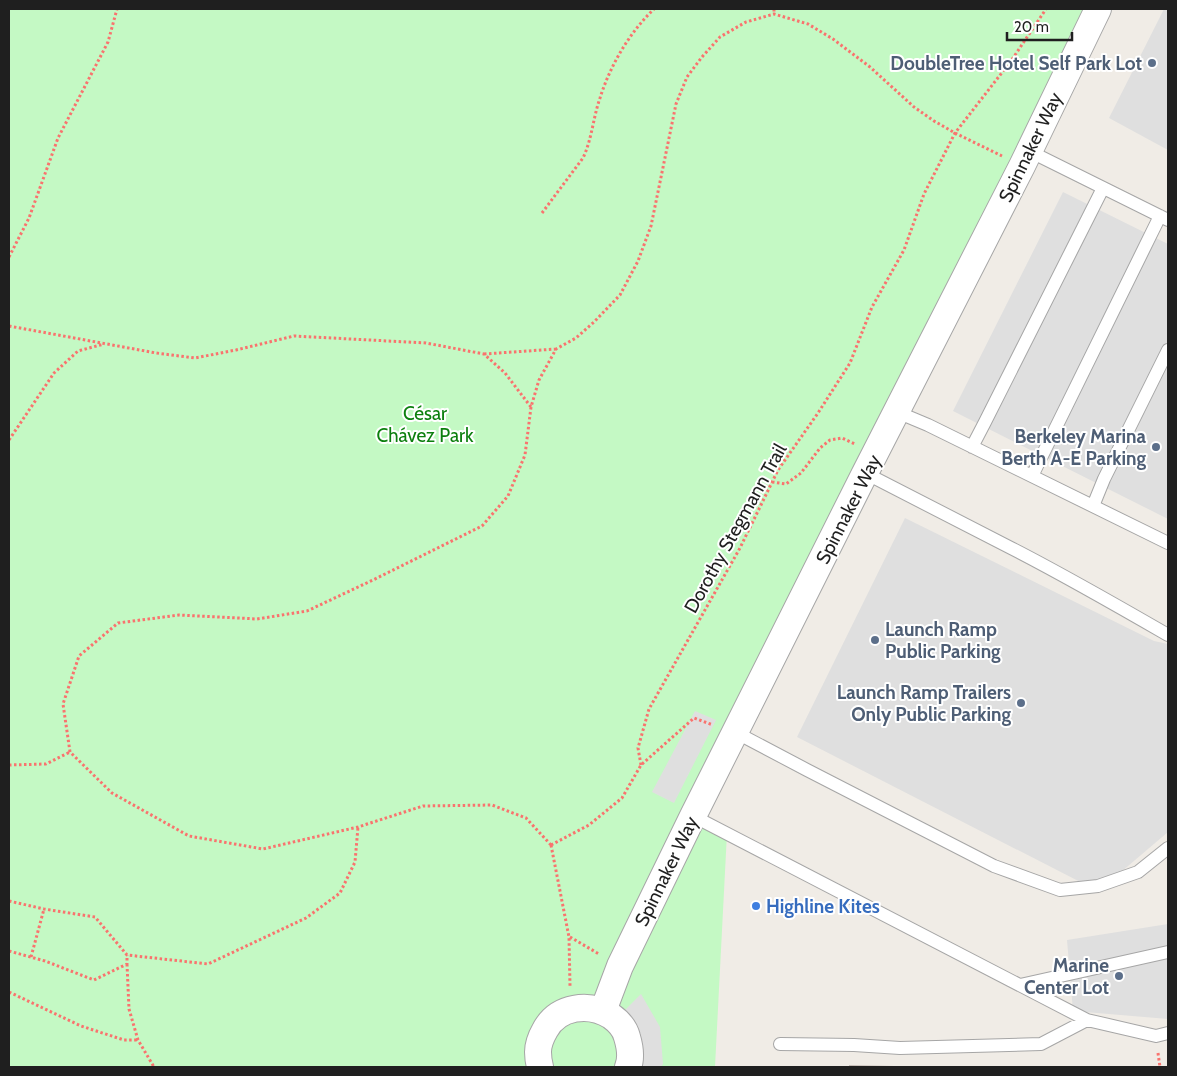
<svg xmlns="http://www.w3.org/2000/svg" width="1177" height="1076" viewBox="0 0 1177 1076" font-family="Cabin,sans-serif">
	<style>
		.park { fill: #c4f9c4 }
		.parking { fill: #dfdfdf }
		.building { fill: #c5bbb5 }
		.lines { fill: none; stroke-linecap: round; stroke-linejoin: round }
		.service-casing { stroke: #a6a6a6; stroke-width: 14 }
		.minor-casing { stroke: #a6a6a6; stroke-width: 28 }
		.path { stroke: #f9736e; stroke-width: 3; stroke-dasharray: 2.5 2.5; stroke-linecap: butt }
		.service { stroke: #fff; stroke-width: 12 }
		.minor { stroke: #fff; stroke-width: 26 }
		.service-dot { fill: #5c6f8a; stroke: #fff; stroke-width: 2 }
		.shop-dot { fill: #3f7fe0; stroke: #fff; stroke-width: 2 }
		.labels { text-anchor: middle; stroke-width: 4; stroke-linejoin: round; paint-order: stroke }
		.service-label { font-size: 19px; font-weight: bold; fill: #4e5e75; stroke: #fff; text-anchor: end }
		.street-label { font-size: 19px; fill: #1f1f1f; stroke: #fff }
		.park-label { font-size: 19px; fill: #0c7f0e; stroke: #fff }
		.shop-label { font-size: 19px; font-weight: bold; fill: #366cbe; stroke: #fff; text-anchor: start }
	</style>
	<rect width="100%" height="100%" fill="#f0ece6"/>
	<path class="park" d="M 9,9 L 1098,9 L 693,816 L 727,833 L 715,1067 L 9,1067 Z"/>
	<path class="parking" d="M 1164,9 L 1168,9 L 1168,150 L 1109,118 Z
		M 1063,192 L 1168,244 L 1168,519 L 953,411 Z
		M 905,518 L 1154,641 L 1168,644 L 1168,832 L 1121,872 L 1090,887 L 797,737 Z
		M 695,711 L 716,720 L 674,803 L 652,792 Z
		M 1168,924 L 1168,1019 L 1073,1011 L 1067,940 Z
		M 641,994 L 660,1027 L 663,1064 L 661,1067 L 628,1067 L 616,1019 Z"/>
	<path class="building" d="M 849,1065 L 894,1066 L 894,1067 L 849,1067 Z"/>
	<g class="lines">
		<defs>
			<path id="service" d="M 1029,151 L 1168,220
				M 897,412 L 928,425 L 1168,543
				M 972,447 L 985,422 L 1103,188
				M 865,473 C 914,498 963,523 1011,548 C 1064,575 1116,605 1168,635
				M 1032,476 L 1160,216
				M 1093,506 L 1104,479 L 1168,350
				M 735,732 L 807,770 L 994,866 L 1060,890 L 1098,886 L 1138,872 L 1168,848
				M 693,816 L 1087,1020 L 1156,1036 L 1168,1033
				M 1020,985 L 1168,952
				M 780,1044 L 854,1045 L 900,1048 L 1041,1044 L 1087,1020"/>
			<path id="minor" d="M 603,1011 L 620,966 L 693,816 L 865,473 L 1022,166 L 1098,9
				M 540,1067 C 539,1063 538,1057 538,1052 C 538,1044 541,1037 545,1030 C 558,1006 589,1002 611,1016 C 618,1021 625,1029 627,1037 C 630,1047 632,1057 628,1067"/>
		</defs>
		<use href="#service" class="service-casing"/>
		<use href="#minor" class="minor-casing"/>
		<path class="path" d="M 774,9 L 774,14
			M 542,213 L 583,158 C 592,139 593,118 600,98 C 610,66 629,33 654,9
			M 9,257 L 29,218 L 58,138 L 108,42 L 117,9
			M 9,326 L 156,353 L 195,358 L 236,350 L 294,336 L 426,343 L 484,354 L 505,373 L 531,407
			M 484,354 L 556,349
			M 9,440 L 54,373 L 78,351 L 104,344
			M 772,482 L 786,484 L 801,473 L 820,448 L 830,440 L 842,438 L 855,444
			M 9,765 L 46,764 L 70,752
			M 641,765 L 638,748 L 649,709 L 740,548 L 778,470 L 818,413 L 850,363 L 872,307 L 904,250 L 924,194 L 955,133 L 1011,61 L 1046,9
			M 551,845 L 526,818 L 492,805 L 423,806 L 358,827 L 263,849 L 189,836 L 112,793 L 70,752 L 63,704 L 79,656 L 118,623 L 179,615 L 257,619 L 307,611 L 373,580 L 482,526 L 508,496 L 525,455 L 531,407 L 539,380 L 556,349 L 576,338 L 594,322 L 620,295 L 638,261 L 651,226 L 676,104 L 687,77 L 702,57 L 720,37 L 746,22 L 774,14 L 808,24 L 833,39 L 870,67 L 914,107 L 934,121 L 955,133 L 1002,156
			M 551,845 L 589,825 L 622,798 L 641,765 L 694,718 L 713,725
			M 551,845 L 569,937 L 570,986
			M 9,901 L 44,909 L 95,917 L 127,955 L 208,964 L 306,918 L 340,893 L 355,862 L 358,827
			M 570,937 L 599,954
			M 9,951 L 45,961 L 94,980 L 127,964 L 127,955
			M 31,957 L 44,909
			M 127,964 L 129,1009 L 138,1040 L 154,1067
			M 9,992 L 81,1026 L 124,1040 L 138,1040
			M 1158,1053 L 1160,1067"/>
		<use href="#service" class="service"/>
		<use href="#minor" class="minor"/>
	</g>
	<g class="service-dot">
		<circle cx="1152" cy="63" r="5"/>
		<circle cx="1156" cy="447" r="5"/>
		<circle cx="875" cy="640" r="5"/>
		<circle cx="1021" cy="703" r="5"/>
		<circle cx="1119" cy="976" r="5"/>
	</g>
	<circle class="shop-dot" cx="756" cy="906" r="5"/>
	<g class="labels">
		<g class="service-label">
			<text x="1142" y="70">DoubleTree Hotel Self Park Lot</text>
			<text x="1146" y="443">Berkeley Marina<tspan x="1146" dy="22">Berth A-E Parking</tspan></text>
			<text x="885" y="636" text-anchor="start">Launch Ramp<tspan x="885" dy="22">Public Parking</tspan></text>
			<text x="1011" y="699">Launch Ramp Trailers<tspan x="1011" dy="22">Only Public Parking</tspan></text>
			<text x="1109" y="972">Marine<tspan x="1109" dy="22">Center Lot</tspan></text>
		</g>
		<g class="street-label">
			<text transform="translate(1030 147) rotate(-64)" y="7">Spinnaker Way</text>
			<text transform="translate(848 509) rotate(-63)" y="7">Spinnaker Way</text>
			<text transform="translate(735 528) rotate(-61)" y="7">Dorothy Stegmann Trail</text>
			<text transform="translate(666 871) rotate(-64)" y="7">Spinnaker Way</text>
		</g>
		<g class="park-label">
			<text x="425" y="420">César<tspan x="425" dy="22">Chávez Park</tspan></text>
		</g>
		<g class="shop-label">
			<text x="766" y="913">Highline Kites</text>
		</g>
	</g>
	<rect width="1177" height="1076" fill="none" stroke="#1f1f1f" stroke-width="20"/>
	<path d="M1007 32v8h65v-8" fill="none" stroke="#1f1f1f" stroke-width="2.5"/>
	<text x="1014" y="32" font-size="15" fill="#1f1f1f" stroke="#ffffff" stroke-width="4" paint-order="stroke">20 m</text>
</svg>
